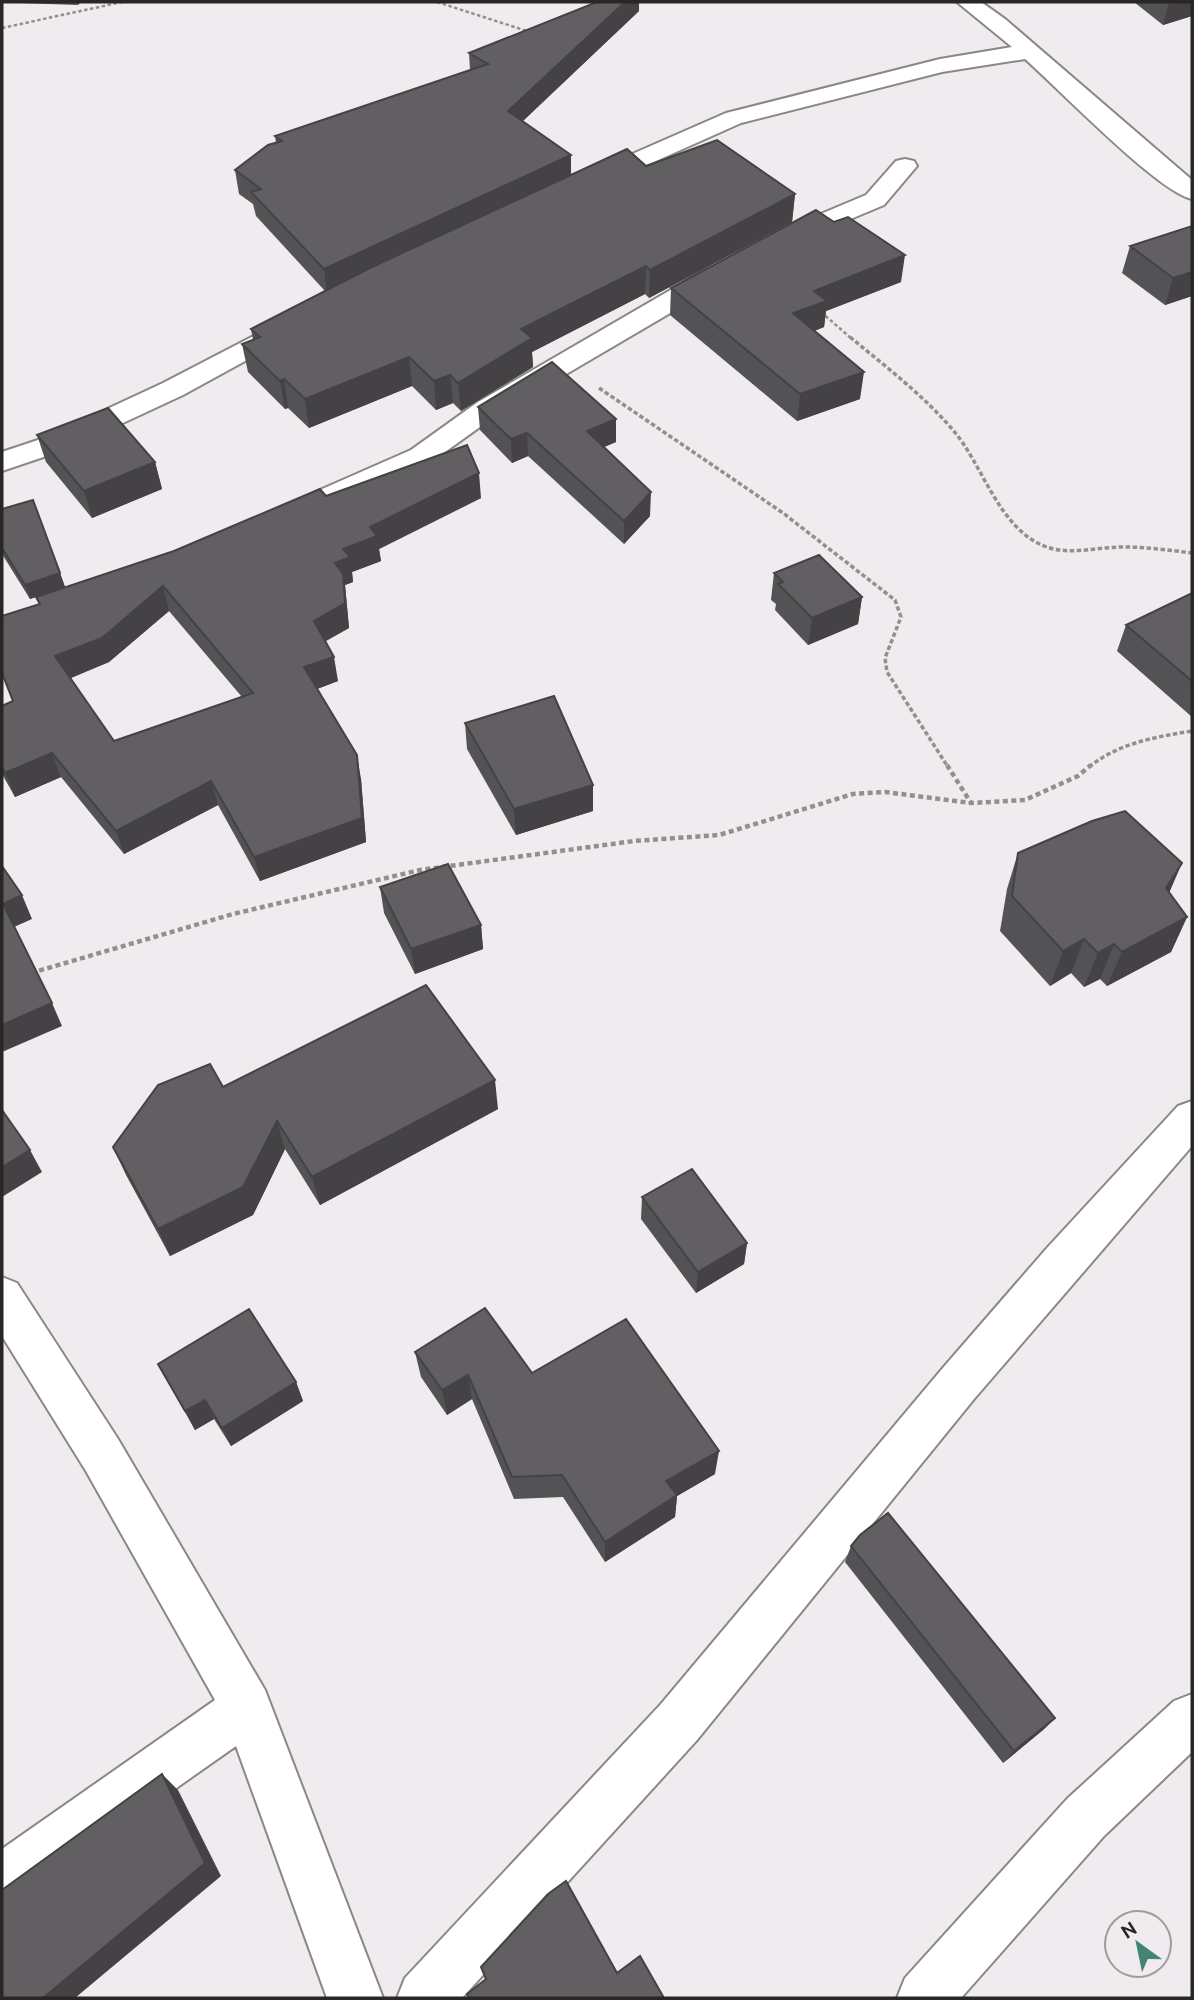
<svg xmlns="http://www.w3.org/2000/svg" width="1194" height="2000" viewBox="0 0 1194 2000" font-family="Ubuntu,sans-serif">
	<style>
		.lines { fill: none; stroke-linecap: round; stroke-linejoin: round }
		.minor-casing { stroke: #8b8789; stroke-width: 4 }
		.path-far2 { stroke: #938f91; stroke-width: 2.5; stroke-dasharray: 3.5 2.5; stroke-linecap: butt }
		.path-far1 { stroke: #938f91; stroke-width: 3.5; stroke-dasharray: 4.5 2.5; stroke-linecap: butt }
		.path { stroke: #938f91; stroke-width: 4.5; stroke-dasharray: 5 3.5; stroke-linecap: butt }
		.minor { fill: #fff; fill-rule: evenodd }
		.wall { fill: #535254; fill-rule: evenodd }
		.shaded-wall { fill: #444245 }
		.building { fill: #615f62; stroke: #444245; stroke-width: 2; fill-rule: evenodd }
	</style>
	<rect width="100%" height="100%" fill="#f0ebee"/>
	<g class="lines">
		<defs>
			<path id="minor" d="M 957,2 L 981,2 L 1005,19 L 1192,180 L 1192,199 C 1158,192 1057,87 1025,59 L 942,72 L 741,123 L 600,186 L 582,186 L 579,181 L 582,176 L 726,113 L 940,59 L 1012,47 Z
				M 905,159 L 914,161 L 917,166 L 884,205 L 791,244 L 773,244 L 769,239 L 773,234 L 866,195 L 896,161 Z
				M 714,268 L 723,270 L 727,276 L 723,282 L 498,414 L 431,462 L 335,507 L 324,509 L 313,507 L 309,500 L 313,493 L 411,450 L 478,402 L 705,270 Z
				M 290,317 L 300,319 L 303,325 L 300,331 L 183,395 L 67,449 L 2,471 L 2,452 L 47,437 L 163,383 Z
				M 1192,1101 L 1192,1146 L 974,1399 L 697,1740 L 462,1998 L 397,1998 L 405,1978 L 661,1704 L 942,1369 L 1047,1248 L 1178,1106 Z
				M 2,1277 L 17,1283 L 118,1439 L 265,1690 L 383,1998 L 327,1998 L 236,1746 L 67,1865 L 21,1901 L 2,1909 L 2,1849 L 215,1700 L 86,1471 L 2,1336 Z
				M 1192,1694 L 1192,1752 L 1104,1836 L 961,1998 L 897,1998 L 905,1978 L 1067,1799 L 1174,1701 Z"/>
		</defs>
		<use href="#minor" class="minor-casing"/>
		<path class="path-far2" d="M 437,2 L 530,32
			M 2,28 L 122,2
			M 821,312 L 852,339"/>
		<path class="path-far1" d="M 850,337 C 885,366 923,395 953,430 C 983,465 998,527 1044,546 C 1068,556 1097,547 1123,547 C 1146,547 1169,550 1192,553
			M 599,388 L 783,513 L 895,600 L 901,617 L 885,658 L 887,672 L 948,767
			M 1089,767 C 1119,743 1155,737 1192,731"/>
		<path class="path" d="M 947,765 L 971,803
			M 31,973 L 233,914 L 420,870 L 634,841 L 719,835 L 853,794 L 885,792 L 971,803 L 1025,800 L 1078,776 L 1091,765"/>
		<use href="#minor" class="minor"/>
	</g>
	<path class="wall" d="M 20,2 L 81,2 L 78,5 L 20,3 Z
		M 597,2 L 639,2 L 639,11 L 523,121 L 571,175 L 646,166 L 795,194 L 792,222 L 649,298 L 645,294 L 532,352 L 533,367 L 461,411 L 453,403 L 436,410 L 412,386 L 309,428 L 288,408 L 285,409 L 248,372 L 242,344 L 253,340 L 251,329 L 325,291 L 256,216 L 253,204 L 239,194 L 235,170 L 276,143 L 275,136 L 470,70 L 469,53 Z
		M 1134,2 L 1192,2 L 1192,16 L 1163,25 Z
		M 1192,226 L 1192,296 L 1165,305 L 1122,273 L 1130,246 Z
		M 901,282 L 826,311 L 824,327 L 814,331 L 860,399 L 797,421 L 670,315 L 671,288 Z
		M 478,407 L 616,419 L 616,442 L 604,447 L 650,516 L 624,544 L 528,456 L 512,463 L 480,430 Z
		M 37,435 L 155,462 L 162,489 L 92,518 L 46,462 Z
		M 326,496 L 481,498 L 379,549 L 381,561 L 352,572 L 353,582 L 345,585 L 349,628 L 325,641 L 338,681 L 317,689 L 361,779 L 366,842 L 260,881 L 218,805 L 124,854 L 61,777 L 15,797 L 2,774 L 2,706 L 13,701 L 2,675 L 2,616 L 39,604 L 36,597 L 30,599 L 2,554 L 2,509 L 60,573 L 65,587 L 174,551 ZM 169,611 L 242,697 L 114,741 L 70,678 L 109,662 Z
		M 774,573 L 862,597 L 858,624 L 808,645 L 775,610 L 776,604 L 771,600 Z
		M 1192,593 L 1192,717 L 1117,651 L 1126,625 Z
		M 465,723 L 593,785 L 593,811 L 516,835 L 467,749 Z
		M 1018,853 L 1169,893 L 1187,917 L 1171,952 L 1107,986 L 1100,979 L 1084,987 L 1071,973 L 1050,986 L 1000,931 L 1007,889 Z
		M 380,887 L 481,925 L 483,949 L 415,974 L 384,913 Z
		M 223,1087 L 498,1109 L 320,1205 L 285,1149 L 253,1215 L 170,1256 L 126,1175 L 113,1147 Z
		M 642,1197 L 747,1243 L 744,1264 L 696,1293 L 641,1219 Z
		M 415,1352 L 532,1373 L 715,1474 L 677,1496 L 675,1517 L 605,1562 L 563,1497 L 514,1499 L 472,1399 L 447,1415 L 421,1377 Z
		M 158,1364 L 296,1382 L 303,1401 L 231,1446 L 214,1419 L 195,1430 Z
		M 851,1546 L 1055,1718 L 1043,1730 L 1003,1763 L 845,1562 Z"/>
	<path class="shaded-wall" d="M 625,2 L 639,2 L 639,11 L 509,134 L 508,111 Z
		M 1169,2 L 1192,2 L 1192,16 L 1163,25 Z
		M 571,155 L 571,179 L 327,294 L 324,269 Z
		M 795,194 L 792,222 L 649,298 L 650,270 Z
		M 905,255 L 901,282 L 826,311 L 824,327 L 791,340 L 793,313 L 814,291 Z
		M 646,266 L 645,294 L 532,352 L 533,367 L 461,411 L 458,383 L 521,329 Z
		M 1192,272 L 1192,296 L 1165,305 L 1173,278 Z
		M 409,357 L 412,386 L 309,428 L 305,399 Z
		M 864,372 L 860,399 L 797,421 L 800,394 Z
		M 450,375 L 453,403 L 436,410 L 434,381 Z
		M 284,379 L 288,408 L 285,409 L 280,381 Z
		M 616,419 L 616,442 L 587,454 L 587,431 Z
		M 527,433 L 528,456 L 512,463 L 511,439 Z
		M 155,462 L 162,489 L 92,518 L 84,491 Z
		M 479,473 L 481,498 L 379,549 L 381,561 L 352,572 L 353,582 L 345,585 L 349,628 L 319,645 L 314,621 L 335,563 L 343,549 L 370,527 Z
		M 651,492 L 650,516 L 624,544 L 624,521 Z
		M 60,573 L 65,587 L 30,599 L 25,585 Z
		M 163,586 L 169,611 L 109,662 L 64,681 L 55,656 Z
		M 862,597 L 858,624 L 808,645 L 812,618 Z
		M 334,657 L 338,681 L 309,692 L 304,667 Z
		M 52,753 L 61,777 L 15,797 L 5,773 Z
		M 357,755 L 361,779 L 366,842 L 260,881 L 254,857 Z
		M 211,781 L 218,805 L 124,854 L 116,831 Z
		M 593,785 L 593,811 L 516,835 L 514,809 Z
		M 1182,863 L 1167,898 L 1166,888 Z
		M 22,895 L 32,919 L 14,927 L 3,904 Z
		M 1187,917 L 1171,952 L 1107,986 L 1122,952 Z
		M 481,925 L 483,949 L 415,974 L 411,949 Z
		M 1084,939 L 1071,973 L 1050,986 L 1063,951 Z
		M 1114,944 L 1100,979 L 1084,987 L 1098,953 Z
		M 52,1003 L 62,1026 L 2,1052 L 2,1025 Z
		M 495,1080 L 498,1109 L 320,1205 L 312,1177 Z
		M 277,1121 L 285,1149 L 253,1215 L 170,1256 L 158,1229 Z
		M 30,1150 L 42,1172 L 2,1197 L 2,1167 Z
		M 747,1243 L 744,1264 L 696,1293 L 698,1272 Z
		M 468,1375 L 472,1399 L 447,1415 L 442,1390 Z
		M 296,1382 L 303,1401 L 231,1446 L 222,1428 Z
		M 205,1400 L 214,1419 L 195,1430 L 185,1411 Z
		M 719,1451 L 715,1474 L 677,1496 L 675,1517 L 605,1562 L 605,1542 L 666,1481 Z
		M 1055,1718 L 1043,1730 L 1003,1763 L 1014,1751 Z
		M 162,1774 L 178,1790 L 221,1876 L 75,1998 L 43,1998 Z"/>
	<path class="building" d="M 597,2 L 625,2 L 508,111 L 571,155 L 324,269 L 251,192 L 261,189 L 235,170 L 268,145 L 282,141 L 275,136 L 488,64 L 469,53 Z
		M 717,140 L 795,194 L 650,270 L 646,266 L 521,329 L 532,338 L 458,383 L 450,375 L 434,381 L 409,357 L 305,399 L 284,379 L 280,381 L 242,344 L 260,337 L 251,329 L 372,267 L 627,149 L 646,166 Z
		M 816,210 L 834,222 L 848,217 L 905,255 L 814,291 L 827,301 L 793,313 L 864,372 L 800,394 L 671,288 Z
		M 1192,226 L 1192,272 L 1173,278 L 1130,246 Z
		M 552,362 L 616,419 L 587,431 L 651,492 L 624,521 L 527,433 L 511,439 L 478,407 Z
		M 108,408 L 155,462 L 84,491 L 37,435 Z
		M 467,445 L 479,473 L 370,527 L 377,536 L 343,549 L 350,557 L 335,563 L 343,574 L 345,603 L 314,621 L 334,657 L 304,667 L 357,755 L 362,818 L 254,857 L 211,781 L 116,831 L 52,753 L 5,773 L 2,767 L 2,706 L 13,701 L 2,673 L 2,616 L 40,604 L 36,597 L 174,551 L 320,489 L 326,496 ZM 163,586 L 253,693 L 114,741 L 55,656 L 102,638 Z
		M 33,500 L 60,573 L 25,585 L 2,548 L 2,509 Z
		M 819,555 L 862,597 L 812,618 L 778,584 L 783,582 L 774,573 Z
		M 1192,593 L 1192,681 L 1126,625 Z
		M 554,696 L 593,785 L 514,809 L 465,723 Z
		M 1125,811 L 1182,863 L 1166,888 L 1187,917 L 1122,952 L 1114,944 L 1098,953 L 1084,939 L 1063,951 L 1012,896 L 1018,853 L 1092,821 Z
		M 448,864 L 481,925 L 411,949 L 380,887 Z
		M 2,866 L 22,895 L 3,904 L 52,1003 L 2,1025 Z
		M 426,985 L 495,1080 L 312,1177 L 277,1121 L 243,1187 L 158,1229 L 113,1147 L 158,1085 L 210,1064 L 223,1087 Z
		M 2,1110 L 30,1150 L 2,1167 Z
		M 692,1169 L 747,1243 L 698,1272 L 642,1197 Z
		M 485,1308 L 532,1373 L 626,1319 L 719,1451 L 666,1481 L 677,1495 L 605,1542 L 562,1475 L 512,1477 L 468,1375 L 442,1390 L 415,1352 Z
		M 249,1309 L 296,1382 L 222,1428 L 205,1400 L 185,1411 L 158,1364 Z
		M 888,1513 L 1055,1718 L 1014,1751 L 851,1546 L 860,1535 Z
		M 162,1774 L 205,1863 L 43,1998 L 2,1998 L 2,1890 Z
		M 566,1881 L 617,1973 L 640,1956 L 664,1998 L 469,1998 L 467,1994 L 486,1979 L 481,1967 L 548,1894 Z"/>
	<rect width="1194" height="2000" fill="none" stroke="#282627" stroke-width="7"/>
	<g transform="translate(1138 1944) rotate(327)"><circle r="33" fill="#f0ebee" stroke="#a09c9e" stroke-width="2"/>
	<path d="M0-5L12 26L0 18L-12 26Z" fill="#438473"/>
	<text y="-10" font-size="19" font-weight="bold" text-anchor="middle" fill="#282627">N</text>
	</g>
</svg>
